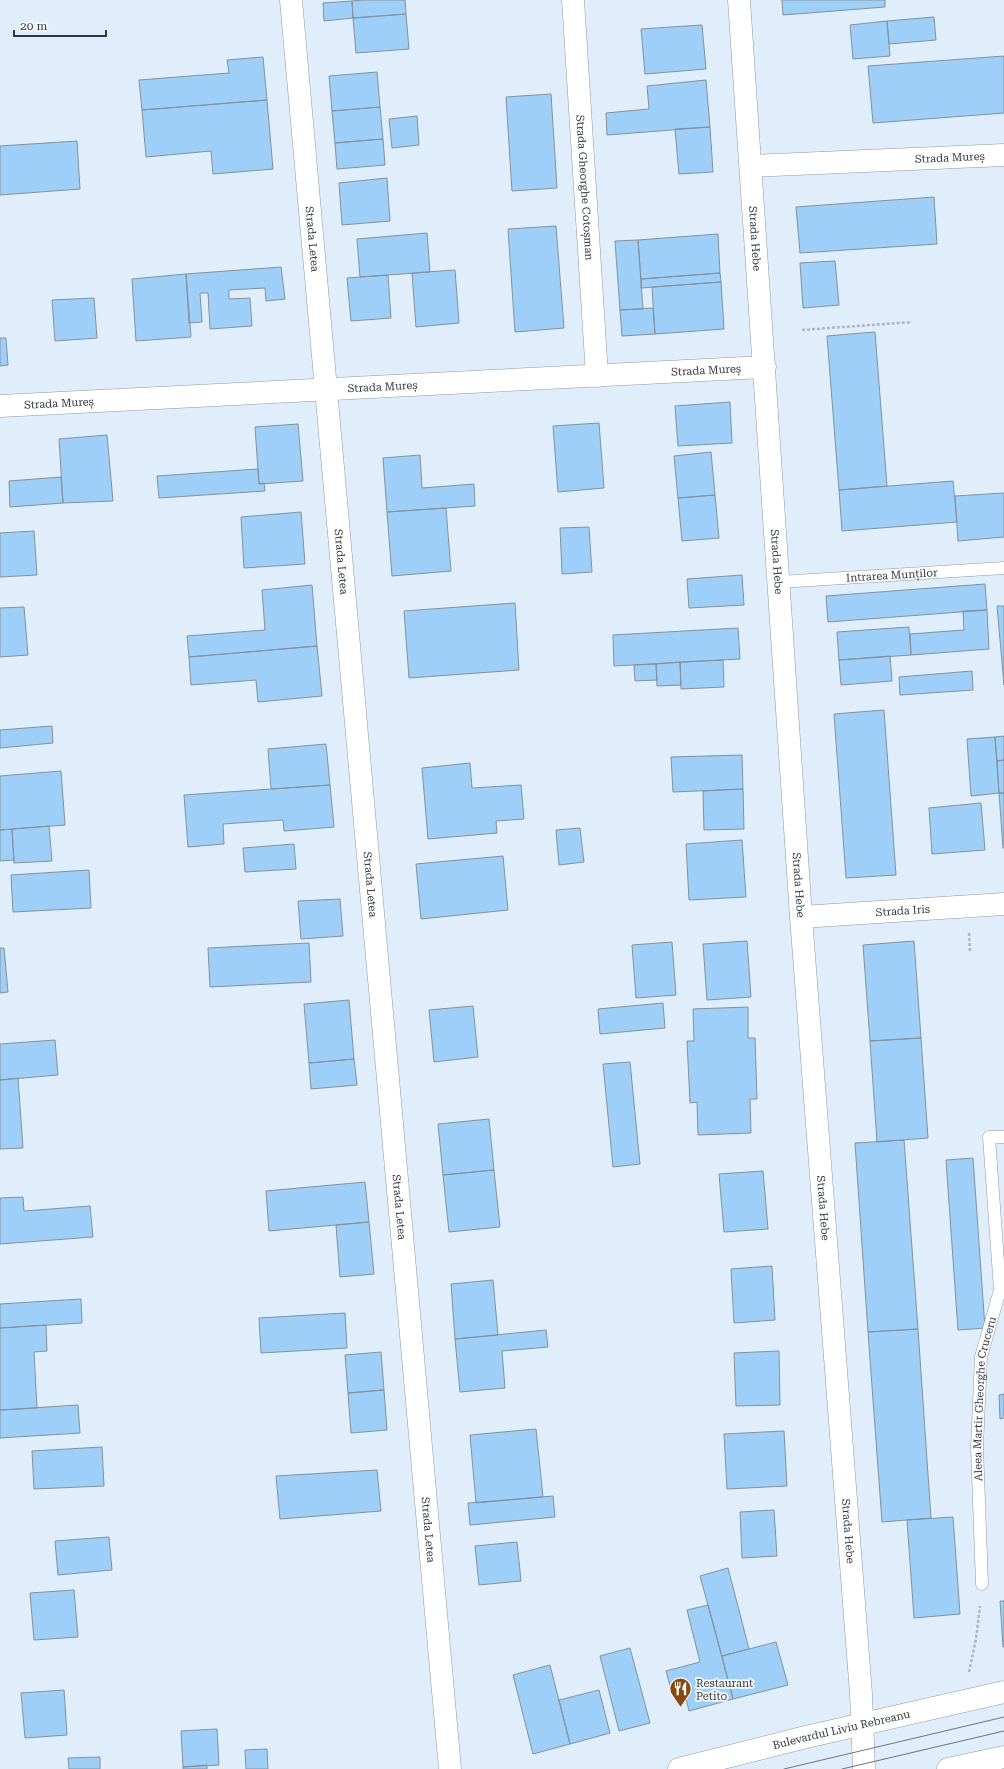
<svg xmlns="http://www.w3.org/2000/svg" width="1004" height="1769" viewBox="0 0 1004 1769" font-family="'Roboto Serif',serif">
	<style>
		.building { fill: #9ecff8; stroke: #84919d }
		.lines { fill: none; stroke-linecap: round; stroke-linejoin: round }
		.service-casing { stroke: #8c9aa5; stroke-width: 13 }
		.minor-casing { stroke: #8c9aa5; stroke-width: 23 }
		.primary-casing { stroke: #8c9aa5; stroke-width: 23 }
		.path { stroke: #acb7c2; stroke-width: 2.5; stroke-dasharray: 3 2; stroke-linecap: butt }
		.service { stroke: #fff; stroke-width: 12 }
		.minor { stroke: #fff; stroke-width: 22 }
		.primary { stroke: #fff; stroke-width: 22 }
		.tram { stroke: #6a737a; stroke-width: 1 }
		.labels { text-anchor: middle; stroke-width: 3.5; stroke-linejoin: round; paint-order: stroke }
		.street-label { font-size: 11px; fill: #343a3f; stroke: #f7fafc }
		.poi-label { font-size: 11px; fill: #343a3f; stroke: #f7fafc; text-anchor: start }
	</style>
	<rect width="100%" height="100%" fill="#e0eefb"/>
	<path class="building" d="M 363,0 L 405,0 L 406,14 L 353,18 L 352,1 Z
		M 782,0 L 885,0 L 885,7 L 783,15 Z
		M 352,1 L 353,18 L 324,21 L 323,3 Z
		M 406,14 L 409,49 L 356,53 L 353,18 Z
		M 934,17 L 936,40 L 889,44 L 887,21 Z
		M 887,21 L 890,56 L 853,59 L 850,25 Z
		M 702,25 L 706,69 L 645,74 L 641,29 Z
		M 1004,56 L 1004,113 L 873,123 L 868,66 Z
		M 263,57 L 267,100 L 142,110 L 139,80 L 229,73 L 227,60 Z
		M 377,72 L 380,107 L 332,111 L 329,76 Z
		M 706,80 L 710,127 L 607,135 L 606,113 L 649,109 L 647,86 Z
		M 551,94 L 557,188 L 512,191 L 506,97 Z
		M 267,100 L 273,169 L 213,174 L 211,151 L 146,157 L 142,110 Z
		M 380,107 L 383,139 L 335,143 L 332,111 Z
		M 417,116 L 419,145 L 392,148 L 389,119 Z
		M 710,127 L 713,172 L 679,174 L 675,129 Z
		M 383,139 L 385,165 L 337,169 L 335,143 Z
		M 77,141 L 80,189 L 0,195 L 0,146 Z
		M 387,178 L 390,221 L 342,225 L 339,183 Z
		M 934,197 L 937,244 L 800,253 L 796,207 Z
		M 556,226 L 564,328 L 515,332 L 508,229 Z
		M 427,233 L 430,272 L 360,277 L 357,239 Z
		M 718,234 L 720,273 L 641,279 L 638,240 Z
		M 638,240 L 643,309 L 620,310 L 615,241 Z
		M 835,261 L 839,305 L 803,308 L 800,263 Z
		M 281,267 L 285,299 L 266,301 L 265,288 L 229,290 L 229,299 L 250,298 L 252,326 L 210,329 L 208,293 L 200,293 L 202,322 L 189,323 L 186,274 Z
		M 455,270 L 459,323 L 416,327 L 412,273 Z
		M 720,273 L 721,282 L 641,288 L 641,279 Z
		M 186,274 L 191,337 L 136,341 L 132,279 Z
		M 388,275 L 391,318 L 351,321 L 347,278 Z
		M 721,282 L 724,329 L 655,334 L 652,287 Z
		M 94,298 L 97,338 L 55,341 L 52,300 Z
		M 653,308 L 655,334 L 622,336 L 620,310 Z
		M 875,332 L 887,486 L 839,490 L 827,336 Z
		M 0,338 L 6,338 L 8,365 L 0,366 Z
		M 730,402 L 732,443 L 678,446 L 675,406 Z
		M 599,423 L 604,488 L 558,492 L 553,426 Z
		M 298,424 L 303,481 L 259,484 L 255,427 Z
		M 107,435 L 113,501 L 63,503 L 59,439 Z
		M 711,452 L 715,495 L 678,498 L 674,456 Z
		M 420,455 L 422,488 L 474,484 L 475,506 L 387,512 L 383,458 Z
		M 258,469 L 259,484 L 264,483 L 265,491 L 159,498 L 157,476 Z
		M 61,477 L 63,503 L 10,507 L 9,481 Z
		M 953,481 L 957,522 L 842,531 L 839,490 Z
		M 1004,493 L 1004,537 L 958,541 L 955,496 Z
		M 715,495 L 719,538 L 682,541 L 678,498 Z
		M 446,508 L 451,571 L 392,576 L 387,512 Z
		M 301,512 L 305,564 L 244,568 L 241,517 Z
		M 589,527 L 592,572 L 562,574 L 560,528 Z
		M 34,531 L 37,575 L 0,577 L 0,533 Z
		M 742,575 L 744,605 L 689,608 L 687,579 Z
		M 985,584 L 987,610 L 828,622 L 826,596 Z
		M 312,585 L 317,646 L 189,657 L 187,636 L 265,630 L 262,590 Z
		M 515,603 L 519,670 L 409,678 L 404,611 Z
		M 997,606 L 1004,606 L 1004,685 Z
		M 24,607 L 28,655 L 0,657 L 0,608 Z
		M 987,610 L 989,649 L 911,655 L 910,634 L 964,630 L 963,611 Z
		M 909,627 L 911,655 L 839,660 L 837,632 Z
		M 738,628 L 740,659 L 614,666 L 613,635 Z
		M 317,646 L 322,696 L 258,702 L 256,680 L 191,685 L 189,657 Z
		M 890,656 L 892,681 L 841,685 L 839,660 Z
		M 723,660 L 724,687 L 681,689 L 680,662 Z
		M 680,662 L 681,685 L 657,686 L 656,664 Z
		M 656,664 L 657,680 L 635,681 L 634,665 Z
		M 972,671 L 973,690 L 900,695 L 899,677 Z
		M 884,710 L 896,875 L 846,878 L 834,714 Z
		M 52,726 L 53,743 L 0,748 L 0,730 Z
		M 1004,736 L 1004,760 L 997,761 L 995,737 Z
		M 995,737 L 999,793 L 971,796 L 967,739 Z
		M 326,744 L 330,785 L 271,789 L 268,749 Z
		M 742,755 L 743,789 L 673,792 L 671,757 Z
		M 1004,760 L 1004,793 L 999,793 L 997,761 Z
		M 470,763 L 472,788 L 521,785 L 524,819 L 496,821 L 497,833 L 428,839 L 422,768 Z
		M 61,771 L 65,825 L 0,830 L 0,776 Z
		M 330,785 L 334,827 L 284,831 L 283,820 L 223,824 L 224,844 L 188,847 L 184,795 Z
		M 743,789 L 744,829 L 704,830 L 703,791 Z
		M 999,793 L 1004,793 L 1004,848 L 1003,848 Z
		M 981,803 L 985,850 L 932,854 L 929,808 Z
		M 49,826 L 52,861 L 14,863 L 12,829 Z
		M 580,828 L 584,862 L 559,865 L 556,830 Z
		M 12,829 L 14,860 L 0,861 L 0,830 Z
		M 742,840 L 746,897 L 689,900 L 686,844 Z
		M 294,844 L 296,869 L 245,872 L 243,848 Z
		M 503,856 L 508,910 L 421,919 L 416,864 Z
		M 89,870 L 91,908 L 13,912 L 11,875 Z
		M 340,899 L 343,936 L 301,939 L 298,901 Z
		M 747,941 L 751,997 L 707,1000 L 703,944 Z
		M 914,941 L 921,1038 L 870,1041 L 863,945 Z
		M 672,942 L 676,995 L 636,998 L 632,945 Z
		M 309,943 L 311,982 L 210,987 L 208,948 Z
		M 0,948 L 4,948 L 8,992 L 0,993 Z
		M 349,1000 L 354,1059 L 309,1063 L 304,1004 Z
		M 663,1003 L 665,1028 L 600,1034 L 598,1009 Z
		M 473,1006 L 478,1057 L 434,1062 L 429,1010 Z
		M 748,1007 L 748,1038 L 755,1038 L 757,1099 L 750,1099 L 751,1133 L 698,1135 L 697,1102 L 690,1103 L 687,1041 L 694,1041 L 693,1009 Z
		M 921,1038 L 928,1138 L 877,1142 L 870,1041 Z
		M 55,1040 L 58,1075 L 0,1080 L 0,1044 Z
		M 354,1059 L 357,1085 L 311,1089 L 309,1063 Z
		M 630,1062 L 640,1164 L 613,1167 L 603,1064 Z
		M 18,1078 L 23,1148 L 0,1149 L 0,1080 Z
		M 489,1119 L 494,1170 L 443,1175 L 438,1124 Z
		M 904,1140 L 918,1329 L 868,1332 L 855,1143 Z
		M 973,1158 L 985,1328 L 958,1330 L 946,1160 Z
		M 494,1170 L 500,1227 L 449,1232 L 443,1175 Z
		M 763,1171 L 768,1229 L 724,1232 L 719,1174 Z
		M 365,1182 L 369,1222 L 269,1231 L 266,1191 Z
		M 23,1197 L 24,1211 L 90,1206 L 93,1237 L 0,1244 L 0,1198 Z
		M 369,1222 L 374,1274 L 340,1277 L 336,1225 Z
		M 772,1266 L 775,1320 L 734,1323 L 731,1269 Z
		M 493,1280 L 498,1335 L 455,1339 L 451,1284 Z
		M 81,1299 L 82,1323 L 0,1328 L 0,1304 Z
		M 345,1313 L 347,1348 L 261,1353 L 259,1318 Z
		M 46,1325 L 47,1351 L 34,1352 L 37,1408 L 0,1410 L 0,1328 Z
		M 918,1329 L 931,1518 L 882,1522 L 868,1332 Z
		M 546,1330 L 548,1347 L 502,1351 L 505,1388 L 460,1392 L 455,1339 Z
		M 779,1351 L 780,1405 L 736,1406 L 734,1353 Z
		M 381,1352 L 384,1390 L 348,1393 L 345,1355 Z
		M 384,1390 L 387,1430 L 351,1433 L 348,1393 Z
		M 1004,1394 L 1004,1418 L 1000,1419 L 999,1395 Z
		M 78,1405 L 80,1433 L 0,1438 L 0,1410 Z
		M 536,1429 L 543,1497 L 476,1503 L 470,1435 Z
		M 784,1431 L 787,1486 L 727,1489 L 724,1434 Z
		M 102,1447 L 104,1486 L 34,1489 L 32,1451 Z
		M 377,1470 L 381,1511 L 280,1519 L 276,1476 Z
		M 553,1496 L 555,1517 L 470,1525 L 468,1503 Z
		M 774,1510 L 777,1556 L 742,1558 L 740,1512 Z
		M 953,1517 L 960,1614 L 914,1618 L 907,1520 Z
		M 109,1537 L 112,1570 L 58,1575 L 55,1541 Z
		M 517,1542 L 521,1581 L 479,1585 L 475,1546 Z
		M 728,1568 L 749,1649 L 722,1656 L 700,1576 Z
		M 74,1590 L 78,1637 L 34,1640 L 30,1593 Z
		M 1000,1601 L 1004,1601 L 1004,1647 L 1003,1647 Z
		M 708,1605 L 733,1699 L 689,1711 L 684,1690 L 672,1693 L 666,1671 L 700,1662 L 687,1610 Z
		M 776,1642 L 788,1685 L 733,1699 L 722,1656 Z
		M 630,1648 L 650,1723 L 619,1731 L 600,1656 Z
		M 550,1665 L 570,1744 L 533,1754 L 513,1675 Z
		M 64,1690 L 67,1735 L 25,1738 L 21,1693 Z
		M 599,1690 L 610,1733 L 570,1744 L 559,1700 Z
		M 217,1729 L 219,1765 L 183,1767 L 181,1731 Z
		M 267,1749 L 268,1769 L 246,1769 L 245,1750 Z
		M 100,1757 L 100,1769 L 69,1769 L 68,1758 Z
		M 207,1765 L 207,1769 L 183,1769 L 183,1767 Z"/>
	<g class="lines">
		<defs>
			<g id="service">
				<path id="s1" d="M 779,582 L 1004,568"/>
				<path id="s2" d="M 982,1584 L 977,1447 L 981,1357 L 1000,1290 L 989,1137 L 1004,1137"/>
			</g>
			<g id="minor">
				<path id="s3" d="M 291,0 L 450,1769"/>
				<path id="s4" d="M 573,0 L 597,376"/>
				<path id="s5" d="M 739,0 L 801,917 L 861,1694 L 864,1769"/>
				<path id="s6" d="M 751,166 L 1004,155"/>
				<path id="s7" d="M 0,406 L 765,367"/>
				<path id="s8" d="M 801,917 L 1004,904"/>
			</g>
			<g id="primary">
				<path id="s9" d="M 679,1769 L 806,1737 L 1004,1692"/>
				<path d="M 948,1769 L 1004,1757"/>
			</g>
		</defs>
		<use href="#service" class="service-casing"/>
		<use href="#minor" class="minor-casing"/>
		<use href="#primary" class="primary-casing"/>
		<path class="path" d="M 802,330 L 912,322
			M 969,933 L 970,952
			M 969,1672 L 976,1639 L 980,1606"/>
		<use href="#service" class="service"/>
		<use href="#minor" class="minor"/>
		<use href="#primary" class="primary"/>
		<path class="tram" d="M 784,1769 L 1004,1717
			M 842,1769 L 1004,1731"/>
	</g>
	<defs>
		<symbol id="restaurant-pin" viewBox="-11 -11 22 30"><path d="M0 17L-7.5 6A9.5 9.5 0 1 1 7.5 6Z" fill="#884811" stroke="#f7fafc"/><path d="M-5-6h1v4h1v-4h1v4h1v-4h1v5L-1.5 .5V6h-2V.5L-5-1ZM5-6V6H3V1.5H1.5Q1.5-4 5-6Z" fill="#fff"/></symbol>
	</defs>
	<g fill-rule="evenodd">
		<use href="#restaurant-pin" x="668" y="1676" width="25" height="34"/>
	</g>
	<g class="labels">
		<g class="street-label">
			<text dy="4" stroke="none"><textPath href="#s6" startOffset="199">Strada Mureș</textPath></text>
			<text dy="4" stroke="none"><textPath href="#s4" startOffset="188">Strada Gheorghe Cotoșman</textPath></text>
			<text dy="4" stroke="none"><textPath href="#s5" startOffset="239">Strada Hebe</textPath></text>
			<text dy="4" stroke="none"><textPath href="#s3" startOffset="240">Strada Letea</textPath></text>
			<text dy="4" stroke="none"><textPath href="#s7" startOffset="707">Strada Mureș</textPath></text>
			<text dy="4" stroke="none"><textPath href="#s7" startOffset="383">Strada Mureș</textPath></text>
			<text dy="4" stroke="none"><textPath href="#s7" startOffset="59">Strada Mureș</textPath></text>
			<text dy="4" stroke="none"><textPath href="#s5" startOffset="563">Strada Hebe</textPath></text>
			<text dy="4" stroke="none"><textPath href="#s3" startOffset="564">Strada Letea</textPath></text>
			<text dy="4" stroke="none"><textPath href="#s1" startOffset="113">Intrarea Munților</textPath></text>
			<text dy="4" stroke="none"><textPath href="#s3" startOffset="888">Strada Letea</textPath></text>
			<text dy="4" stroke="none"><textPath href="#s5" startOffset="887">Strada Hebe</textPath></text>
			<text dy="4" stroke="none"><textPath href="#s8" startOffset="102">Strada Iris</textPath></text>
			<text dy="4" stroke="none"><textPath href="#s3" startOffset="1212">Strada Letea</textPath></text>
			<text dy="4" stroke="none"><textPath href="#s5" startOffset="1211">Strada Hebe</textPath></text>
			<text dy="4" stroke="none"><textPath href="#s2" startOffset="186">Aleea Martir Gheorghe Cruceru</textPath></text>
			<text dy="4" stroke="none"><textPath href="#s3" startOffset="1536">Strada Letea</textPath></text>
			<text dy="4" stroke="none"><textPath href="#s5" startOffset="1535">Strada Hebe</textPath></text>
			<text dy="4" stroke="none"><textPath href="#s9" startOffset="167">Bulevardul Liviu Rebreanu</textPath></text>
		</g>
		<g class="poi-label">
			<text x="696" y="1687">Restaurant<tspan x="696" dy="13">Petito</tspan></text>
		</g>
	</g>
	<path d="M14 30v6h92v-6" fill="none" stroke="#343a3f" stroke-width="2"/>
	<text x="20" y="30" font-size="12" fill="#343a3f" stroke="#f7fafc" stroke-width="3" paint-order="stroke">20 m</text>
</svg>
